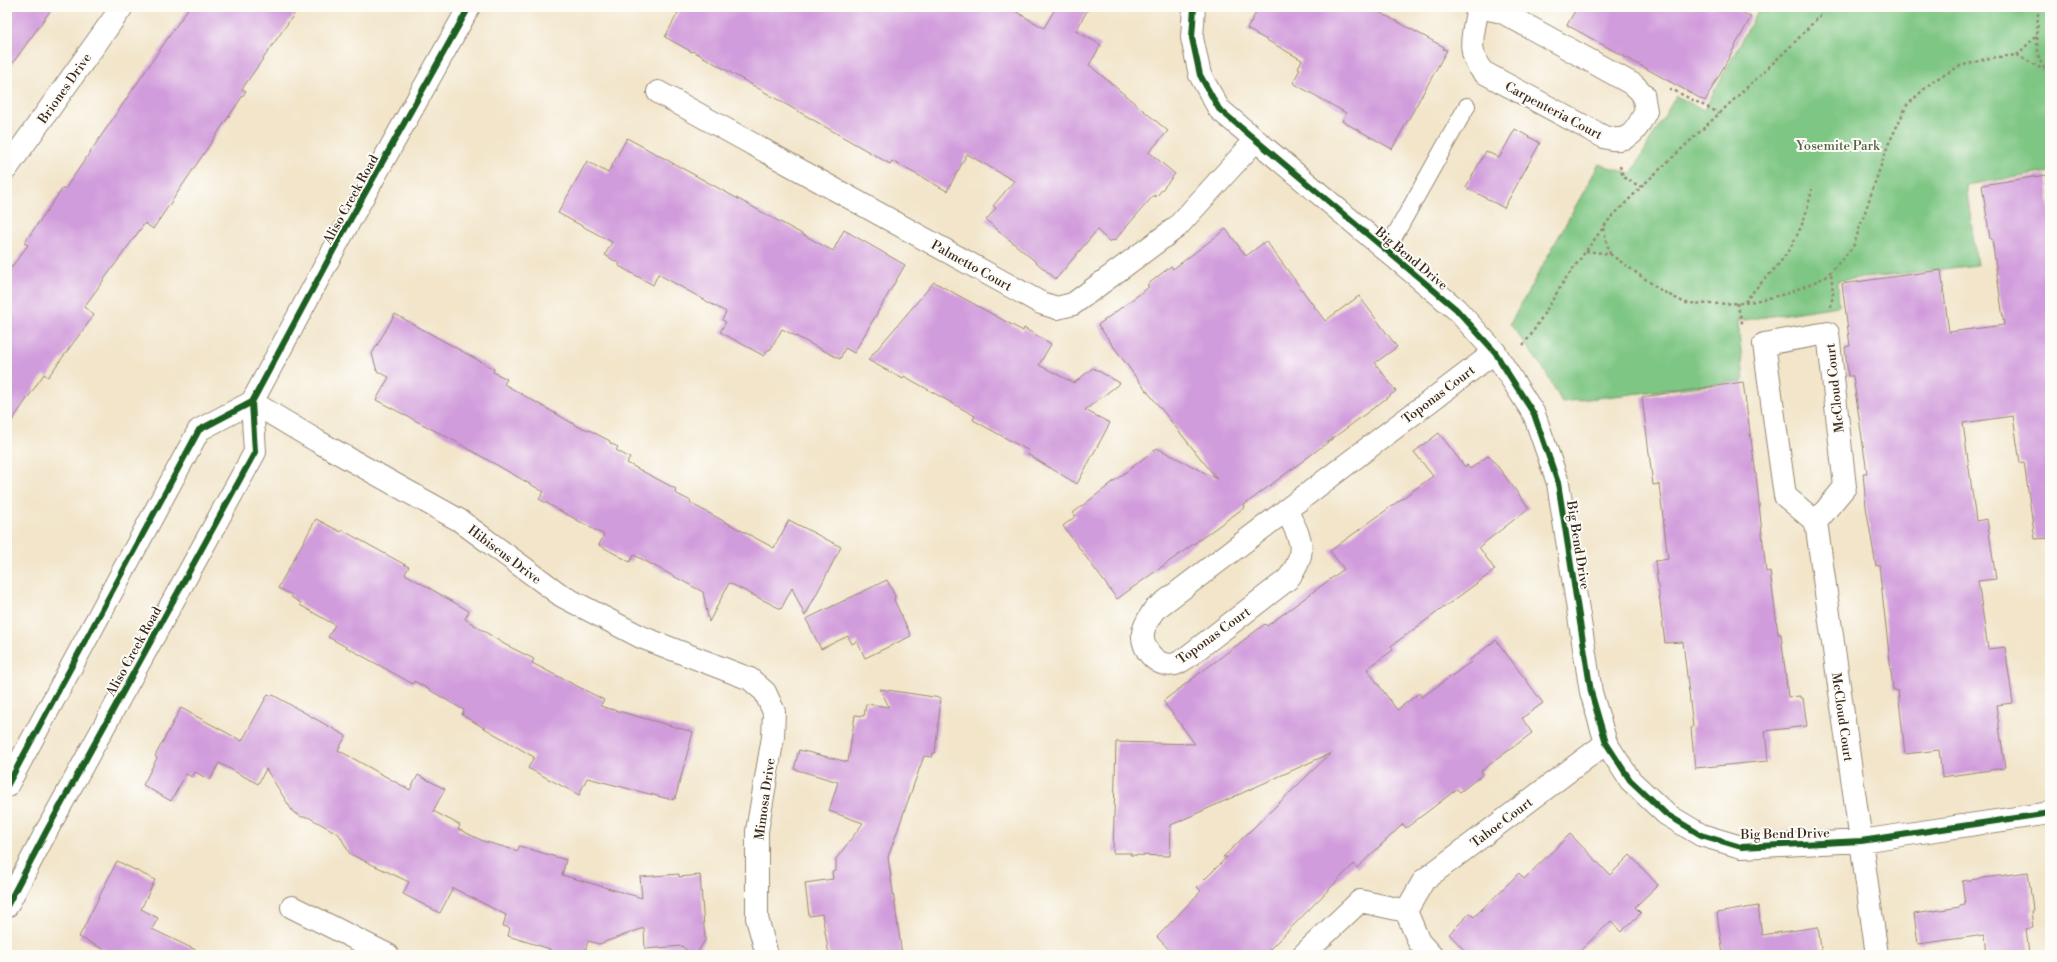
<svg xmlns="http://www.w3.org/2000/svg" width="2057" height="962" viewBox="0 0 2057 962" font-family="'Libre Bodoni',serif">
	<style>
		.green { fill: #7ec683; stroke: #5c7850 }
		.building { fill: #d19cdc }
		.lines { fill: none; stroke-linecap: round; stroke-linejoin: round }
		.service-casing { stroke: #968874; stroke-width: 18 }
		.minor-casing { stroke: #968874; stroke-width: 24 }
		.primary-casing { stroke: #968874; stroke-width: 24 }
		.path { stroke: #968874; stroke-width: 2.5; stroke-dasharray: 3 3; stroke-linecap: butt }
		.service { stroke: #fff; stroke-width: 16 }
		.minor { stroke: #fff; stroke-width: 22 }
		.primary { stroke: #fff; stroke-width: 22 }
		.cycleway-casing { stroke: #fdfcf7; stroke-width: 8 }
		.cycleway { stroke: #1b5e20; stroke-width: 6 }
		.labels { text-anchor: middle; stroke-width: 4; stroke-linejoin: round; paint-order: stroke }
		.street-label { font-size: 13px; fill: #3b2a1e; stroke: #fdfcf7 }
		.park-label { font-size: 13px; fill: #526141; stroke: #fdfcf7 }
	</style>
	<rect width="100%" height="100%" fill="#fdfcf7"/>
	<filter id="ink" filterUnits="userSpaceOnUse"><feTurbulence type="fractalNoise" baseFrequency=".025" numOctaves="2"/><feDisplacementMap in="SourceGraphic" scale="8" xChannelSelector="R" yChannelSelector="G"/><feConvolveMatrix kernelMatrix="1 2 1 2 8 2 1 2 1" color-interpolation-filters="sRGB"/></filter>
	<filter id="wash" filterUnits="userSpaceOnUse"><feTurbulence type="fractalNoise" baseFrequency=".012" numOctaves="4" result="noise"/><feDisplacementMap in="SourceGraphic" scale="16" xChannelSelector="R" yChannelSelector="G"/><feGaussianBlur stdDeviation="0.9" result="paint"/><feColorMatrix in="noise" values="0 0 0 0 0 0 0 0 0 0 0 0 0 0 0 0 0 1.4 0 .05"/><feComposite in="paint" operator="in"/></filter>
	<g filter="url(#wash)">
		<rect width="100%" height="100%" fill="#f2e5ca"/>
		<path class="green" d="M 1760,7 L 2050,7 L 2050,172 L 1966,185 L 1977,265 L 1838,281 L 1839,306 L 1738,321 L 1744,381 L 1562,402 L 1543,368 L 1510,324 L 1599,164 L 1631,174 L 1676,96 L 1704,110 Z"/>
		<g id="blocks">
			<path class="building" d="M 7,7 L 53,7 L 7,71 Z
				M 189,7 L 299,7 L 242,89 L 246,91 L 153,229 L 145,223 L 84,307 L 94,315 L 48,377 L 44,374 L 7,428 L 7,273 L 28,245 L 24,243 L 63,188 L 65,189 Z
				M 681,7 L 1008,7 L 1044,28 L 1056,7 L 1089,7 L 1076,31 L 1101,45 L 1089,65 L 1168,131 L 1149,152 L 1175,174 L 1156,197 L 1154,195 L 1114,241 L 1112,240 L 1110,242 L 1097,230 L 1056,279 L 986,220 L 996,208 L 993,206 L 1014,181 L 967,154 L 947,191 L 892,161 L 890,164 L 693,51 L 692,52 L 665,37 Z
				M 1259,7 L 1370,7 L 1444,47 L 1443,49 L 1447,50 L 1392,149 L 1342,121 L 1346,113 L 1293,83 L 1300,69 L 1298,68 L 1302,60 L 1247,29 Z
				M 1577,7 L 1732,7 L 1751,17 L 1705,101 L 1567,25 Z
				M 1515,129 L 1540,143 L 1504,208 L 1466,187 L 1486,151 L 1499,158 Z
				M 627,138 L 833,251 L 844,230 L 905,265 L 854,353 L 845,348 L 840,359 L 782,329 L 770,350 L 769,349 L 764,356 L 720,332 L 726,322 L 722,320 L 726,312 L 658,274 L 653,285 L 619,266 L 620,264 L 605,255 L 612,242 L 558,213 L 587,161 L 608,173 Z
				M 2046,175 L 2050,205 L 2050,538 L 2035,539 L 2024,462 L 2020,463 L 2013,416 L 1963,423 L 1976,521 L 1987,519 L 1996,579 L 1978,581 L 1988,649 L 2005,647 L 2013,703 L 1996,705 L 2005,768 L 1942,777 L 1939,750 L 1905,754 L 1898,691 L 1893,689 L 1879,565 L 1876,566 L 1866,507 L 1863,473 L 1867,473 L 1853,376 L 1848,376 L 1845,347 L 1850,346 L 1842,284 L 1941,270 L 1949,332 L 2004,325 L 1992,239 L 1990,239 L 1982,185 Z
				M 1226,229 L 1246,256 L 1266,241 L 1325,321 L 1359,296 L 1397,347 L 1375,363 L 1396,391 L 1244,505 L 1245,507 L 1117,599 L 1063,526 L 1076,516 L 1073,513 L 1157,448 L 1217,479 L 1135,376 L 1098,325 L 1149,287 L 1147,285 L 1171,266 L 1173,269 Z
				M 934,282 L 1023,331 L 1024,328 L 1051,344 L 1039,365 L 1074,383 L 1093,368 L 1120,383 L 1085,410 L 1110,423 L 1077,484 L 1027,454 L 1029,451 L 973,420 L 975,416 L 904,376 L 903,379 L 868,360 Z
				M 395,314 L 494,369 L 493,372 L 507,379 L 504,384 L 579,427 L 589,430 L 610,441 L 610,443 L 618,447 L 616,450 L 630,458 L 627,463 L 676,489 L 675,493 L 691,501 L 690,503 L 774,548 L 789,520 L 841,547 L 805,616 L 792,588 L 781,609 L 729,583 L 709,622 L 703,592 L 634,555 L 630,562 L 599,545 L 604,535 L 539,499 L 544,492 L 451,439 L 376,400 L 389,377 L 377,371 L 372,354 Z
				M 1743,382 L 1756,475 L 1766,572 L 1770,571 L 1778,634 L 1781,634 L 1788,697 L 1800,696 L 1800,698 L 1803,698 L 1807,726 L 1765,731 L 1768,761 L 1695,768 L 1691,728 L 1693,727 L 1683,642 L 1665,643 L 1655,561 L 1668,559 L 1659,484 L 1653,485 L 1642,397 Z
				M 1439,433 L 1465,467 L 1467,465 L 1470,469 L 1489,455 L 1529,508 L 1479,547 L 1495,570 L 1391,646 L 1393,650 L 1367,669 L 1397,710 L 1419,693 L 1422,697 L 1471,662 L 1470,660 L 1496,640 L 1543,703 L 1522,718 L 1532,733 L 1481,771 L 1483,774 L 1460,792 L 1457,789 L 1406,828 L 1403,824 L 1357,868 L 1354,864 L 1264,955 L 1174,955 L 1157,937 L 1201,891 L 1197,887 L 1227,857 L 1223,857 L 1331,753 L 1171,825 L 1170,856 L 1130,855 L 1131,853 L 1113,853 L 1116,742 L 1195,744 L 1163,701 L 1265,624 L 1267,626 L 1344,569 L 1330,551 L 1433,476 L 1414,452 Z
				M 316,519 L 341,532 L 342,530 L 409,567 L 405,574 L 469,611 L 465,619 L 504,644 L 534,659 L 532,663 L 604,700 L 600,706 L 693,732 L 675,799 L 673,798 L 673,800 L 587,778 L 579,795 L 528,768 L 534,757 L 462,715 L 464,710 L 414,681 L 413,684 L 328,637 L 335,625 L 300,605 L 301,603 L 291,597 L 292,595 L 278,588 Z
				M 887,580 L 895,596 L 894,600 L 911,636 L 865,658 L 857,641 L 852,644 L 848,636 L 821,649 L 806,619 Z
				M 880,689 L 941,698 L 935,753 L 933,753 L 932,757 L 924,756 L 888,857 L 902,955 L 829,955 L 822,914 L 809,916 L 805,883 L 833,879 L 832,872 L 836,871 L 836,859 L 863,823 L 829,811 L 838,782 L 794,769 L 799,750 L 848,762 L 855,715 L 864,716 L 866,704 L 889,707 Z
				M 268,694 L 272,696 L 273,695 L 346,736 L 338,750 L 410,790 L 418,775 L 445,789 L 433,811 L 460,825 L 458,829 L 483,841 L 518,851 L 519,846 L 566,860 L 562,875 L 642,898 L 640,877 L 679,874 L 679,877 L 700,875 L 705,940 L 696,955 L 692,955 L 682,946 L 645,949 L 644,928 L 599,944 L 588,941 L 584,955 L 548,955 L 550,949 L 508,936 L 510,928 L 503,926 L 506,915 L 453,888 L 440,913 L 403,894 L 409,882 L 350,854 L 339,834 L 308,817 L 302,817 L 293,812 L 266,769 L 258,784 L 219,763 L 210,780 L 195,772 L 192,777 L 186,774 L 171,801 L 143,785 L 157,758 L 155,756 L 181,708 L 242,741 Z
				M 1570,834 L 1610,875 L 1630,855 L 1658,885 L 1635,907 L 1641,913 L 1621,932 L 1611,921 L 1576,955 L 1469,955 L 1449,934 L 1470,913 L 1474,917 L 1519,873 L 1524,879 Z
				M 117,861 L 155,880 L 141,909 L 158,918 L 152,929 L 206,955 L 115,955 L 79,937 Z
				M 2028,872 L 2033,910 L 2031,911 L 2033,928 L 2026,929 L 2029,955 L 1987,955 L 1985,935 L 1918,944 L 1914,914 L 1960,907 L 1960,905 L 1965,904 L 1962,881 Z
				M 1758,906 L 1762,935 L 1818,927 L 1822,955 L 1723,955 L 1717,913 Z"/>
		</g>
	</g>
	<g filter="url(#ink)">
		<use href="#blocks" fill-opacity="0" stroke="#968874" stroke-width="1"/>
		<g class="lines">
			<defs>
				<path id="service" d="M 1386,251 L 1467,106"/>
				<path id="minor" d="M 1194,7 L 1192,38 L 1200,75 L 1219,109 L 1456,309 L 1495,352 L 1504,367 L 1534,414 L 1558,483 L 1591,692 L 1606,743 L 1630,780 L 1666,814 L 1701,835 L 1741,847 L 1861,841 L 2050,813
					M 1478,7 C 1474,31 1465,52 1483,72 L 1604,137 C 1629,145 1636,131 1646,111 L 1643,94 L 1634,85 L 1502,12 L 1480,7
					M 658,92 L 1041,303 L 1057,308 L 1073,304 L 1177,227 L 1255,141
					M 7,168 L 122,7
					M 252,402 L 317,441 L 459,520 L 562,596 L 641,637 L 750,679 L 765,692 L 774,712 L 773,737 L 757,831 L 757,918 L 767,955
					M 1286,510 C 1301,538 1309,552 1288,579 L 1186,658 C 1183,660 1179,663 1175,664 C 1158,669 1141,649 1143,633 C 1144,624 1150,617 1154,610 L 1495,352
					M 1816,522 L 1845,487 L 1828,333 L 1764,344 L 1785,496 L 1816,522 L 1877,955
					M 292,907 L 388,955
					M 1406,911 L 1419,942 L 1431,955
					M 1303,955 L 1360,901 L 1406,911 L 1424,880 L 1606,743"/>
				<path id="primary" d="M 7,786 L 199,430 L 252,402
					M 7,906 L 47,830 L 255,452 L 252,402 L 340,238 L 469,7"/>
			</defs>
			<use href="#service" class="service-casing"/>
			<use href="#minor" class="minor-casing"/>
			<use href="#primary" class="primary-casing"/>
			<path class="path" d="M 2038,7 C 2039,27 2031,60 2050,74
				M 2017,55 L 2044,70
				M 1669,90 L 1673,90 L 1719,113
				M 1620,166 L 1623,177 L 1641,187
				M 1586,251 L 1610,254 L 1603,228
				M 1610,254 L 1662,291 L 1685,303 L 1711,304 L 1745,303 L 1786,294 L 1826,277 L 1853,247 L 1888,145 L 1907,105 L 1933,81 L 1960,66 L 1990,58 L 2017,55 L 2038,34
				M 1745,302 C 1752,292 1759,285 1768,276 C 1793,250 1805,224 1812,189
				M 1737,303 L 1743,326
				M 1831,307 L 1833,293 L 1831,272
				M 1523,345 L 1531,335 L 1564,281 L 1608,221 L 1641,187 L 1792,45 L 1828,7"/>
			<use href="#service" class="service"/>
			<use href="#minor" class="minor"/>
			<use href="#primary" class="primary"/>
			<defs>
				<path id="cycleway" d="M 1194,7 L 1192,38 L 1200,75 L 1219,109 L 1456,309 L 1495,352 L 1504,367 L 1534,414 L 1558,483 L 1591,692 L 1606,743 L 1630,780 L 1666,814 L 1701,835 L 1741,847 L 1861,841 L 2050,813
					M 7,786 L 199,430 L 252,402
					M 7,906 L 47,830 L 255,452 L 252,402 L 340,238 L 469,7"/>
			</defs>
			<use href="#cycleway" class="cycleway-casing"/>
			<use href="#cycleway" class="cycleway"/>
		</g>
	</g>
	<g class="labels">
		<g class="street-label">
			<text transform="translate(64 88) rotate(-55)" y="5">Briones Drive</text>
			<text transform="translate(1554 110) rotate(28)" y="5">Carpenteria Court</text>
			<text transform="translate(350 199) rotate(-61)" y="5">Aliso Creek Road</text>
			<text transform="translate(1412 258) rotate(40)" y="5">Big Bend Drive</text>
			<text transform="translate(972 265) rotate(29)" y="5">Palmetto Court</text>
			<text transform="translate(1834 388) rotate(-96)" y="5">McCloud Court</text>
			<text transform="translate(1438 394) rotate(-37)" y="5">Toponas Court</text>
			<text transform="translate(1579 545) rotate(81)" y="5">Big Bend Drive</text>
			<text transform="translate(505 554) rotate(37)" y="5">Hibiscus Drive</text>
			<text transform="translate(1213 635) rotate(-36)" y="5">Toponas Court</text>
			<text transform="translate(133 651) rotate(-61)" y="5">Aliso Creek Road</text>
			<text transform="translate(1843 717) rotate(82)" y="5">McCloud Court</text>
			<text transform="translate(764 799) rotate(-82)" y="5">Mimosa Drive</text>
			<text transform="translate(1501 822) rotate(-37)" y="5">Tahoe Court</text>
			<text transform="translate(1785 833) rotate(-1)" y="5">Big Bend Drive</text>
		</g>
		<g class="park-label">
			<text x="1838" y="150">Yosemite Park</text>
		</g>
	</g>
	<rect width="2057" height="962" fill="none" stroke="#fdfcf7" stroke-width="24"/>
</svg>
